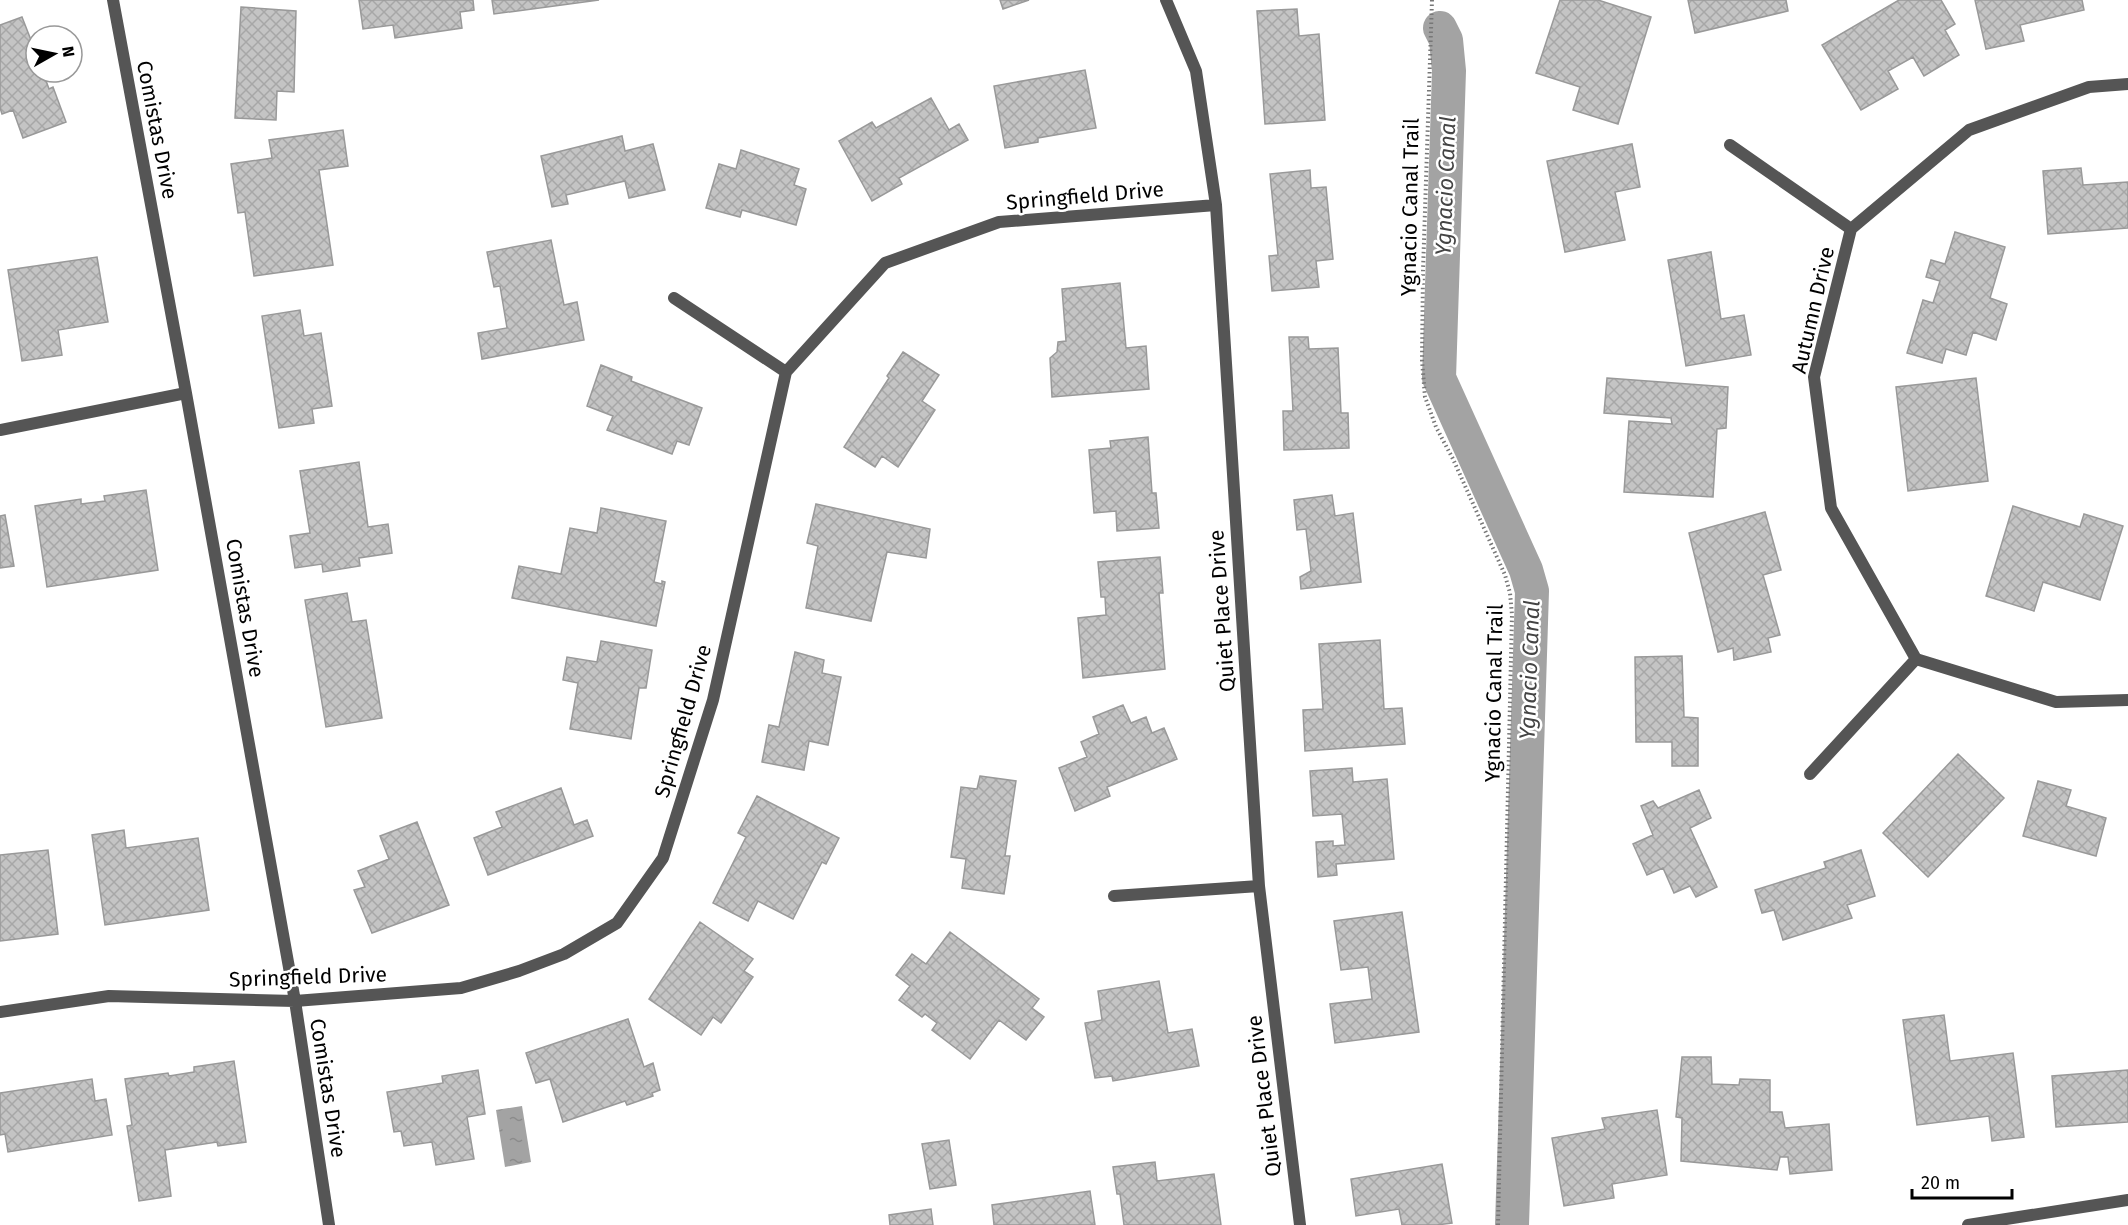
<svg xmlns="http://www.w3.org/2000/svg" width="2128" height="1225" viewBox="0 0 2128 1225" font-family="'Fira Sans',sans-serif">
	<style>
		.water { fill: url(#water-ripples) }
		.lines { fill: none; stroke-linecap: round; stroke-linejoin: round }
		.canal { stroke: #a3a3a3; stroke-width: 34 }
		.building { fill: url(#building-cross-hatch); stroke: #999; stroke-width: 1.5 }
		.path { stroke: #777; stroke-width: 4; stroke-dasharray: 1.5 3; stroke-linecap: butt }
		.minor { stroke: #555; stroke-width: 12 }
		.labels { text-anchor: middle; stroke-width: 5; stroke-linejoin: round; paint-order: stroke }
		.street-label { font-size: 21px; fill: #000; stroke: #fff }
		.water-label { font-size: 22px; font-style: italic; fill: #444; stroke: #fff }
	</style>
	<defs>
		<pattern id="water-ripples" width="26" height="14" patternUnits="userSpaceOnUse" patternTransform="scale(1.5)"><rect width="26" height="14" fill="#a3a3a3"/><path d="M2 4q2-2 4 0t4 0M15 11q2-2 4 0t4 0" fill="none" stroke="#8b8b8b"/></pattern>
		<pattern id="building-cross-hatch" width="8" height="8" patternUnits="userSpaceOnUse" patternTransform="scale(1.5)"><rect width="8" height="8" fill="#c4c4c4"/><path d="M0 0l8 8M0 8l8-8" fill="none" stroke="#a7a7a7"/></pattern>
	</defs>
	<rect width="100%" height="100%" fill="#fff"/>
	<path class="water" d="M 522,1106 L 531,1162 L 505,1167 L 496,1110 Z"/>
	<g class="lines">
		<path class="canal" d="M 1440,28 L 1446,40 L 1449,71 L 1439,378 L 1526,570 L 1532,591 L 1512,1225"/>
	</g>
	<path class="building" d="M 359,0 L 473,0 L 474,10 L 460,12 L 462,28 L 395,38 L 393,25 L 363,29 Z
		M 492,0 L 599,0 L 494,14 Z
		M 1000,0 L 1029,0 L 1003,9 Z
		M 1560,0 L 1598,0 L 1651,17 L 1618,124 L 1573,110 L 1580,87 L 1536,73 Z
		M 1688,0 L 1786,0 L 1788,11 L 1695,33 Z
		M 1899,0 L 1941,0 L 1955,24 L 1945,30 L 1959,55 L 1924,76 L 1913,57 L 1888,71 L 1898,89 L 1861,110 L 1822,45 Z
		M 1975,0 L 2082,0 L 2084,10 L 2020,25 L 2024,41 L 1986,49 Z
		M 241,7 L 296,11 L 294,92 L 277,91 L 276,120 L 235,118 Z
		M 1297,9 L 1299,36 L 1319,34 L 1325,120 L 1265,124 L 1257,11 Z
		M 22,17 L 36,53 L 36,72 L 43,72 L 49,89 L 53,87 L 66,122 L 23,138 L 13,110 L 2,114 L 0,108 L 0,25 Z
		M 1085,70 L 1096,128 L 1038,138 L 1038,142 L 1005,148 L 994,86 Z
		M 931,98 L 949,130 L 959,124 L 968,140 L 899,178 L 902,184 L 872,201 L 839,141 L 872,122 L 876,128 Z
		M 343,130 L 348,166 L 319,170 L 333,265 L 254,276 L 245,212 L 238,213 L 231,164 L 272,158 L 269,140 Z
		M 622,136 L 625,151 L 653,144 L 665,190 L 629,198 L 625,181 L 566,195 L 568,204 L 552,207 L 541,156 Z
		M 1632,144 L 1640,187 L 1615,192 L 1625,240 L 1565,252 L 1547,161 Z
		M 741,150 L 799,169 L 794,185 L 806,189 L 796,225 L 742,210 L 740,217 L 706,208 L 719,164 L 736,169 Z
		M 2081,168 L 2083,185 L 2128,182 L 2128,228 L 2048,234 L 2043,171 Z
		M 1310,170 L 1311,188 L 1326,187 L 1333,259 L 1316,261 L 1319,287 L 1272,291 L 1269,256 L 1278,255 L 1270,174 Z
		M 1955,232 L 2005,247 L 1990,298 L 2007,304 L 1996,340 L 1973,332 L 1966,355 L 1946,349 L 1942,363 L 1907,353 L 1923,300 L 1933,303 L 1940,281 L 1926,277 L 1931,260 L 1945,264 Z
		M 551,240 L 564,305 L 577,302 L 584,340 L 482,359 L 478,333 L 507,328 L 500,286 L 494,287 L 487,252 Z
		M 1711,252 L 1721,319 L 1744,315 L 1751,355 L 1686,366 L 1668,260 Z
		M 97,257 L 108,322 L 58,330 L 62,355 L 22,361 L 8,270 Z
		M 1120,283 L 1126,348 L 1146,346 L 1149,389 L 1052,397 L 1050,358 L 1057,352 L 1058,342 L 1066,341 L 1062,289 Z
		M 300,310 L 304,336 L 321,333 L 332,406 L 312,409 L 314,423 L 279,428 L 262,316 Z
		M 1289,337 L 1308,337 L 1309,349 L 1338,348 L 1341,413 L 1348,413 L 1349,448 L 1284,450 L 1283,411 L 1293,411 Z
		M 903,352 L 939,375 L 922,401 L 935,410 L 898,467 L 882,456 L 875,467 L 844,447 L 889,378 L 887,376 Z
		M 601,365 L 632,377 L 631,381 L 702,408 L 689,445 L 677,441 L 672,454 L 607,430 L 613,416 L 587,406 Z
		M 1607,378 L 1728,387 L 1726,428 L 1717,429 L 1713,497 L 1624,492 L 1629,421 L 1672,424 L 1671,418 L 1604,413 Z
		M 1976,378 L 1988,481 L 1908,491 L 1896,387 Z
		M 1148,437 L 1152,493 L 1156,493 L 1159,528 L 1117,531 L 1116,511 L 1094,513 L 1089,450 L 1111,448 L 1110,441 Z
		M 359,462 L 368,527 L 388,524 L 392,553 L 359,558 L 360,566 L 323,572 L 322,564 L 295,568 L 290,536 L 310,533 L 300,471 Z
		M 146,490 L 158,570 L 47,587 L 35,506 L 81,499 L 81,504 L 105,501 L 104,496 Z
		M 1332,495 L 1335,516 L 1353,513 L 1361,582 L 1301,589 L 1300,577 L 1311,571 L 1306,529 L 1297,530 L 1294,500 Z
		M 816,504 L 930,529 L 926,558 L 887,552 L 871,621 L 806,608 L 818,546 L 807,543 Z
		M 2013,506 L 2080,527 L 2084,514 L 2123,526 L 2100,600 L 2043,582 L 2034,611 L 1986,596 Z
		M 601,508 L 666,521 L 654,582 L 662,584 L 662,581 L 665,582 L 656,626 L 512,598 L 519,566 L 561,574 L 570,528 L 597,533 Z
		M 1765,512 L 1781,570 L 1763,575 L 1780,635 L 1768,638 L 1771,652 L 1734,660 L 1733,648 L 1718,652 L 1689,533 Z
		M 5,515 L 14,566 L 0,568 L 0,516 Z
		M 1160,557 L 1163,593 L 1159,593 L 1165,669 L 1083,678 L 1078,618 L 1106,615 L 1105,597 L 1101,597 L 1098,562 Z
		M 347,593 L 352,622 L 366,620 L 382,718 L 326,727 L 305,600 Z
		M 1380,640 L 1384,709 L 1402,708 L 1405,744 L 1305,751 L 1303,710 L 1323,709 L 1319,644 Z
		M 601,641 L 652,650 L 646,688 L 639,688 L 631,739 L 570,729 L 578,683 L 563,680 L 567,657 L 597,662 Z
		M 795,652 L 824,660 L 822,673 L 841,677 L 828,745 L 809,741 L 804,770 L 762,762 L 769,725 L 779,727 Z
		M 1682,656 L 1684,717 L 1698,718 L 1698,766 L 1672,766 L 1672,742 L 1636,742 L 1635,657 Z
		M 1123,705 L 1131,723 L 1146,717 L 1152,733 L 1164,728 L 1177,759 L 1107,787 L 1110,796 L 1075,811 L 1059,768 L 1087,757 L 1081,742 L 1099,734 L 1093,717 Z
		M 1958,754 L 2004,798 L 1928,877 L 1883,833 Z
		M 1352,768 L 1353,782 L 1387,779 L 1394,859 L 1336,864 L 1337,875 L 1318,877 L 1316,842 L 1333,841 L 1333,846 L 1345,845 L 1342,814 L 1313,816 L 1310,771 Z
		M 980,776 L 1016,781 L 1005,856 L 1010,856 L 1004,894 L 962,888 L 966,859 L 951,857 L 961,787 L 977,789 Z
		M 2038,781 L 2071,790 L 2066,806 L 2106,818 L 2096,856 L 2023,836 Z
		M 561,788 L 574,825 L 587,820 L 593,836 L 488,875 L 474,838 L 502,827 L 496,812 Z
		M 1699,790 L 1711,818 L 1690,828 L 1717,887 L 1696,897 L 1690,886 L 1674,893 L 1663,868 L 1647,875 L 1633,844 L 1653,835 L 1641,806 L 1653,801 L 1658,808 Z
		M 757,796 L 839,838 L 826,864 L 822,862 L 793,919 L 758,901 L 748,921 L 713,903 L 746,837 L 738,833 Z
		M 417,822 L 449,905 L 372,933 L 354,890 L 365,887 L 358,871 L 389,859 L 380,836 Z
		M 124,830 L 126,848 L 198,838 L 209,910 L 105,925 L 92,835 Z
		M 48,850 L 58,934 L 0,941 L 0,855 Z
		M 1861,850 L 1875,896 L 1847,905 L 1852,918 L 1783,940 L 1774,910 L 1762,913 L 1755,890 L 1826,868 L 1824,862 Z
		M 1402,912 L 1419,1032 L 1335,1043 L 1330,1004 L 1372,999 L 1368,967 L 1341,970 L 1334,921 Z
		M 700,922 L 753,959 L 744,971 L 753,977 L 721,1023 L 713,1017 L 701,1035 L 649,999 Z
		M 950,932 L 1039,999 L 1032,1008 L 1044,1017 L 1026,1040 L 999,1020 L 970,1059 L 932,1030 L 937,1023 L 925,1014 L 922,1017 L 899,1000 L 910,986 L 896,975 L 912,954 L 926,964 Z
		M 1159,981 L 1168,1033 L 1192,1029 L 1199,1066 L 1113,1081 L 1112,1076 L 1095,1078 L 1085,1023 L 1102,1020 L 1098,991 Z
		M 1944,1015 L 1950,1061 L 2013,1053 L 2024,1137 L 1992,1141 L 1989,1116 L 1917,1125 L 1903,1020 Z
		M 628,1019 L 644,1067 L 653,1063 L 660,1090 L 652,1093 L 653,1096 L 627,1105 L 625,1101 L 563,1122 L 550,1079 L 536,1083 L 526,1053 Z
		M 1682,1057 L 1711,1057 L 1712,1084 L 1739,1085 L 1740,1079 L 1770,1080 L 1770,1112 L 1782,1112 L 1785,1128 L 1829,1124 L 1832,1170 L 1790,1174 L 1788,1157 L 1780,1157 L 1777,1170 L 1681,1161 L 1682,1118 L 1676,1117 Z
		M 234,1061 L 246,1142 L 218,1146 L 217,1142 L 165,1150 L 171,1196 L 139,1201 L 127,1126 L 132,1125 L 125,1079 L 168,1073 L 169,1076 L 194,1072 L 194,1067 Z
		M 478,1070 L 485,1114 L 467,1117 L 474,1159 L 436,1165 L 432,1142 L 404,1146 L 401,1131 L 394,1132 L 387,1092 L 443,1083 L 442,1076 Z
		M 2128,1070 L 2128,1122 L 2056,1127 L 2052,1076 Z
		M 92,1079 L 95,1101 L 106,1099 L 112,1135 L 8,1152 L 5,1134 L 0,1135 L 0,1093 Z
		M 1657,1110 L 1667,1175 L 1612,1184 L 1614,1198 L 1564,1206 L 1552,1138 L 1605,1129 L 1602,1118 Z
		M 949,1140 L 956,1185 L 930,1189 L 922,1144 Z
		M 1155,1162 L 1157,1181 L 1214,1174 L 1221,1225 L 1124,1225 L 1120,1194 L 1117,1194 L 1113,1167 Z
		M 1442,1164 L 1452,1223 L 1437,1225 L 1402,1225 L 1399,1209 L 1356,1216 L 1351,1179 Z
		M 1090,1191 L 1095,1225 L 994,1225 L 992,1205 Z
		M 931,1209 L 933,1225 L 890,1225 L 889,1215 Z"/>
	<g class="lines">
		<path class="path" d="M 1432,0 L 1423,271 L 1422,360 L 1425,397 L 1436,427 L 1453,459 L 1505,575 L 1510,593 L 1512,615 L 1498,1225"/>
		<path class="minor" d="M 113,0 L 186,393 L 295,1001 L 329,1225
			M 1166,0 L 1196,71 L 1216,205 L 1259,886 L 1300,1225
			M 2128,84 L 2089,87 L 1969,130 L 1851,229 L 1814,377 L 1831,508 L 1916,659 L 2056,702 L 2128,700
			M 1730,145 L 1851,229
			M 674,298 L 786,372
			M 0,430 L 186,393
			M 1810,774 L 1916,659
			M 1114,896 L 1259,886
			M 0,1012 L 109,996 L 295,1001 L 461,988 L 519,971 L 564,954 L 617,923 L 663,858 L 713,700 L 786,372 L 885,263 L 999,222 L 1216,205
			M 1968,1225 L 2128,1200"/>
	</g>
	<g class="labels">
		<g class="street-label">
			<text transform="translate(157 130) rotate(79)" y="7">Comistas Drive</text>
			<text transform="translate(1085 196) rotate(-5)" y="7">Springfield Drive</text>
			<text transform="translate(1410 207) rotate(-89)" y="7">Ygnacio Canal Trail</text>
			<text transform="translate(1813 310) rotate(-77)" y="7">Autumn Drive</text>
			<text transform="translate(245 608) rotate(80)" y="7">Comistas Drive</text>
			<text transform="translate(1222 611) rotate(-94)" y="7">Quiet Place Drive</text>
			<text transform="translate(1494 693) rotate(-89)" y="7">Ygnacio Canal Trail</text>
			<text transform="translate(683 721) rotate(-74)" y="7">Springfield Drive</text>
			<text transform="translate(308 977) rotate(-2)" y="7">Springfield Drive</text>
			<text transform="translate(328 1088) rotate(81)" y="7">Comistas Drive</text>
			<text transform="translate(1264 1096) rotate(-97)" y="7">Quiet Place Drive</text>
		</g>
		<g class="water-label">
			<text transform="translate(1445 186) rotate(-88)" y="8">Ygnacio Canal</text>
			<text transform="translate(1529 670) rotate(-88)" y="8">Ygnacio Canal</text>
		</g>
	</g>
	<g transform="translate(54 54) rotate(81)"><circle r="28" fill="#ffffff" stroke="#999999" stroke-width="1.5"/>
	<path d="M0-4.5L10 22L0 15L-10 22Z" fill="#000000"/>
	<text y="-9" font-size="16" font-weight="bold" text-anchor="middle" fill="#000000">N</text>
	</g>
	<path d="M1912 1189v9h100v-9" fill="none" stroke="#000000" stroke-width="3"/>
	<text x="1921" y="1189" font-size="18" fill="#000000" stroke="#ffffff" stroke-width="4.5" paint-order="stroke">20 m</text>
</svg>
